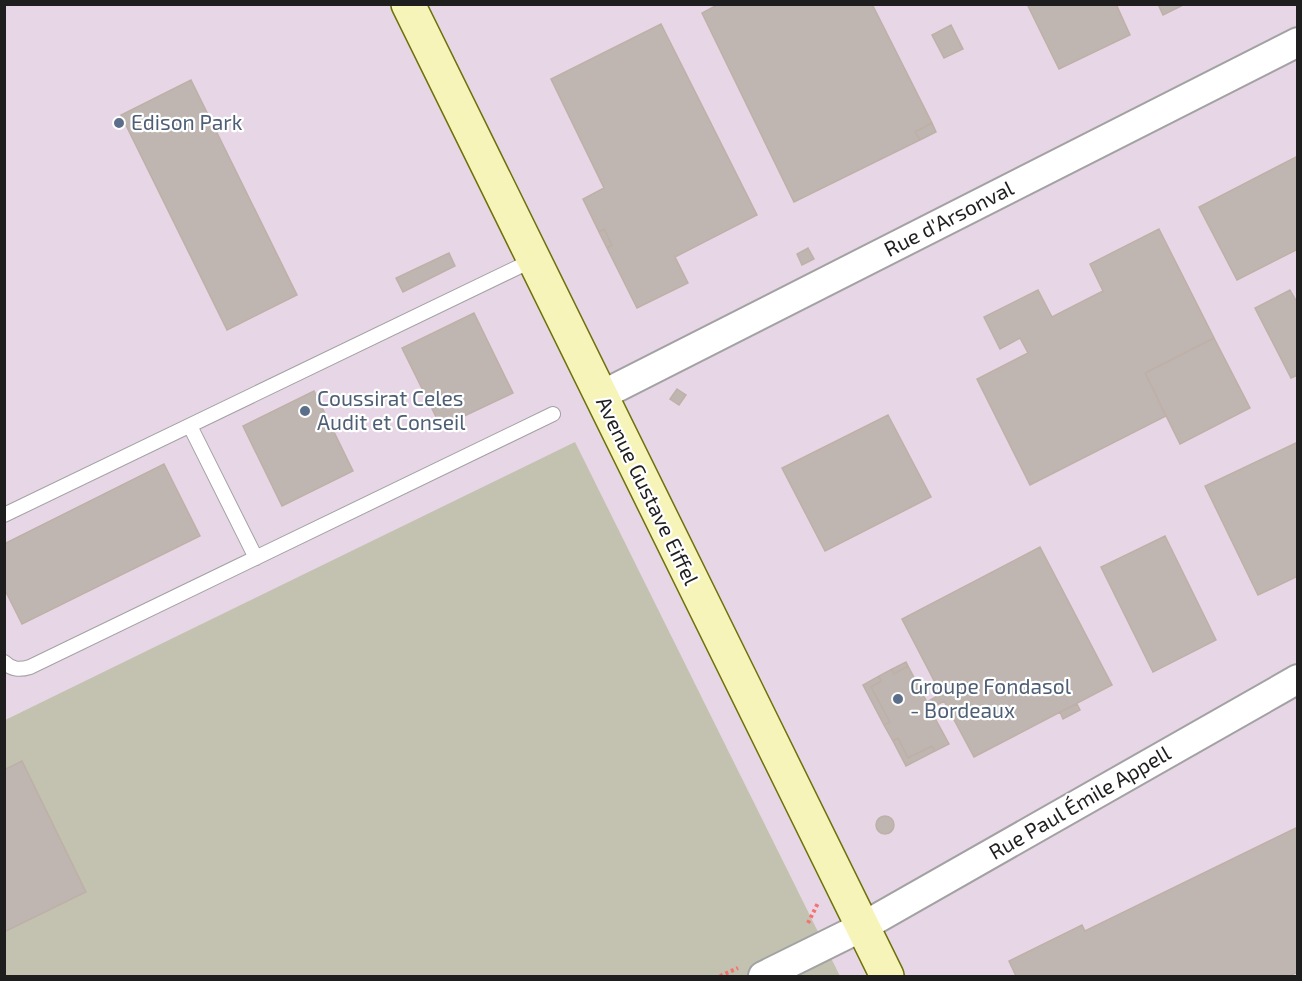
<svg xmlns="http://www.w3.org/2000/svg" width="1302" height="981" viewBox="0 0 1302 981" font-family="'Exo 2',sans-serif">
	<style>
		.industrial { fill: #e7d6e6 }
		.construction { fill: #c3c1b0 }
		.building { fill: #bfb6b1; stroke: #bfb0a7; stroke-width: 1.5 }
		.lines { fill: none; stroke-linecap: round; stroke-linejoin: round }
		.lane-casing { stroke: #a2a2a2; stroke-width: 16 }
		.street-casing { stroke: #a2a2a2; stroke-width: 32 }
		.secondary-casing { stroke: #6e700a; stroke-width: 36 }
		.path { stroke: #f37370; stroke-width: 4; stroke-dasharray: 3 3; stroke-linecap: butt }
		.lane { stroke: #fff; stroke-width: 14 }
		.street { stroke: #fff; stroke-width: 28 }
		.secondary { stroke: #f7f4ba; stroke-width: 33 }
		.service-dot { fill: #5c6f8a; stroke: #fff; stroke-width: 2 }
		.labels { text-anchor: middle; stroke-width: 4.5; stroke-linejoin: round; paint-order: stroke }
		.service-label { font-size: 21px; fill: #4e5e75; stroke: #fff; text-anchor: start }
		.street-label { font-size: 21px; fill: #1e1e1e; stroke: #fff }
	</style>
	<rect width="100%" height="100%" fill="#eeeae4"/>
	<path class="industrial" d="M 5,5 L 1297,5 L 1297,976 L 840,976 L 575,443 L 5,720 Z"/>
	<path class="construction" d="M 575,442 L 840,976 L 5,976 L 5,720 Z"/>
	<path class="building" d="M 719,4 L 872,4 L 932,123 L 915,132 L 920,140 L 794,202 L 702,13 Z
		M 1027,4 L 1116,4 L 1130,35 L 1059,69 Z
		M 1158,4 L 1185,4 L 1163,15 Z
		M 661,24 L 757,215 L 675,257 L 688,283 L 637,308 L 607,248 L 612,245 L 604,229 L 599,232 L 583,199 L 604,188 L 551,79 Z
		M 951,25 L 963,49 L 944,58 L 932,35 Z
		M 191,80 L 297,295 L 227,330 L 121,115 Z
		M 932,123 L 936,132 L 920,140 L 915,132 Z
		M 1298,156 L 1298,249 L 1237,280 L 1199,207 Z
		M 604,229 L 612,245 L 607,248 L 599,232 Z
		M 1159,229 L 1214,338 L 1145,373 L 1166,416 L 1030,485 L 977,379 L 1028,353 L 1020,338 L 1000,349 L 984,317 L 1038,290 L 1052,317 L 1103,291 L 1090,264 Z
		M 808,248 L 814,259 L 802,265 L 797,254 Z
		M 449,253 L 455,266 L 403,292 L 396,278 Z
		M 1290,290 L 1298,304 L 1298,375 L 1291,378 L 1255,308 Z
		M 474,313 L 513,393 L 441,427 L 402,348 Z
		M 1214,338 L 1250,408 L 1180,444 L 1145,373 Z
		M 677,389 L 686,395 L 679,405 L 670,399 Z
		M 314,391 L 353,471 L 282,506 L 243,426 Z
		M 888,415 L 931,497 L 825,551 L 782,468 Z
		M 1298,442 L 1298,576 L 1258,595 L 1205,486 Z
		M 164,464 L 200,536 L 22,624 L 4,588 L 4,544 Z
		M 1165,536 L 1216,640 L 1153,672 L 1101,567 Z
		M 1040,547 L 1112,685 L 974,757 L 944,701 L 930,709 L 949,744 L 935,751 L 932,746 L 908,758 L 898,738 L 893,741 L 884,725 L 890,722 L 871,687 L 881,681 L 879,676 L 892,669 L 894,674 L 908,666 L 927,702 L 941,694 L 902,619 Z
		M 906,662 L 908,666 L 894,674 L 892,669 Z
		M 879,676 L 881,681 L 871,687 L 890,722 L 884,725 L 863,685 Z
		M 1077,704 L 1080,710 L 1063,719 L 1060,712 Z
		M 898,738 L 908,758 L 932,746 L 935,751 L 906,766 L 893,741 Z
		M 22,761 L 86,892 L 4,932 L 4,770 Z
		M876 825a9 9 0 1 1 18 0a9 9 0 1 1-18 0Z
		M 1298,827 L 1298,972 L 1289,976 L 1016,976 L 1009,961 L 1082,925 L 1085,931 Z"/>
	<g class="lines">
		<defs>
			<path id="lane" d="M 190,426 L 256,558
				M 4,515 L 533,260
				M 4,662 C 12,670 20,670 30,667 L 553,414"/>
			<path id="street" d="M 600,396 L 1298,42
				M 763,976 L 862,927 L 1298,679"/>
			<path id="secondary" d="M 408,4 L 887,976"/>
		</defs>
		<use href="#lane" class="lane-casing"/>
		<use href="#street" class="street-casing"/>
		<use href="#secondary" class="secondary-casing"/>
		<path class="path" d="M 808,923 L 818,903
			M 720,976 L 738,968"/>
		<use href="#lane" class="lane"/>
		<use href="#street" class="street"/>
		<use href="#secondary" class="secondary"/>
	</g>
	<g class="service-dot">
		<circle cx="119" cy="123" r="6"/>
		<circle cx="305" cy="411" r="6"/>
		<circle cx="898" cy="699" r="6"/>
	</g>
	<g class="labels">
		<g class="service-label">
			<text x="131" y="130">Edison Park</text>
			<text x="317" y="406">Coussirat Celes<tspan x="317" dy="24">Audit et Conseil</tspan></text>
			<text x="910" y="694">Groupe Fondasol<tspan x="910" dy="24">- Bordeaux</tspan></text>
		</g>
		<g class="street-label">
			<text transform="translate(949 219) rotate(-27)" y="7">Rue d'Arsonval</text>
			<text transform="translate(647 491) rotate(64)" y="7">Avenue Gustave Eiffel</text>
			<text transform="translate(1080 803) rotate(-30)" y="7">Rue Paul Émile Appell</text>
		</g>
	</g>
	<rect width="1302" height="981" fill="none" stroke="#1e1e1e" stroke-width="12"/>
</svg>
